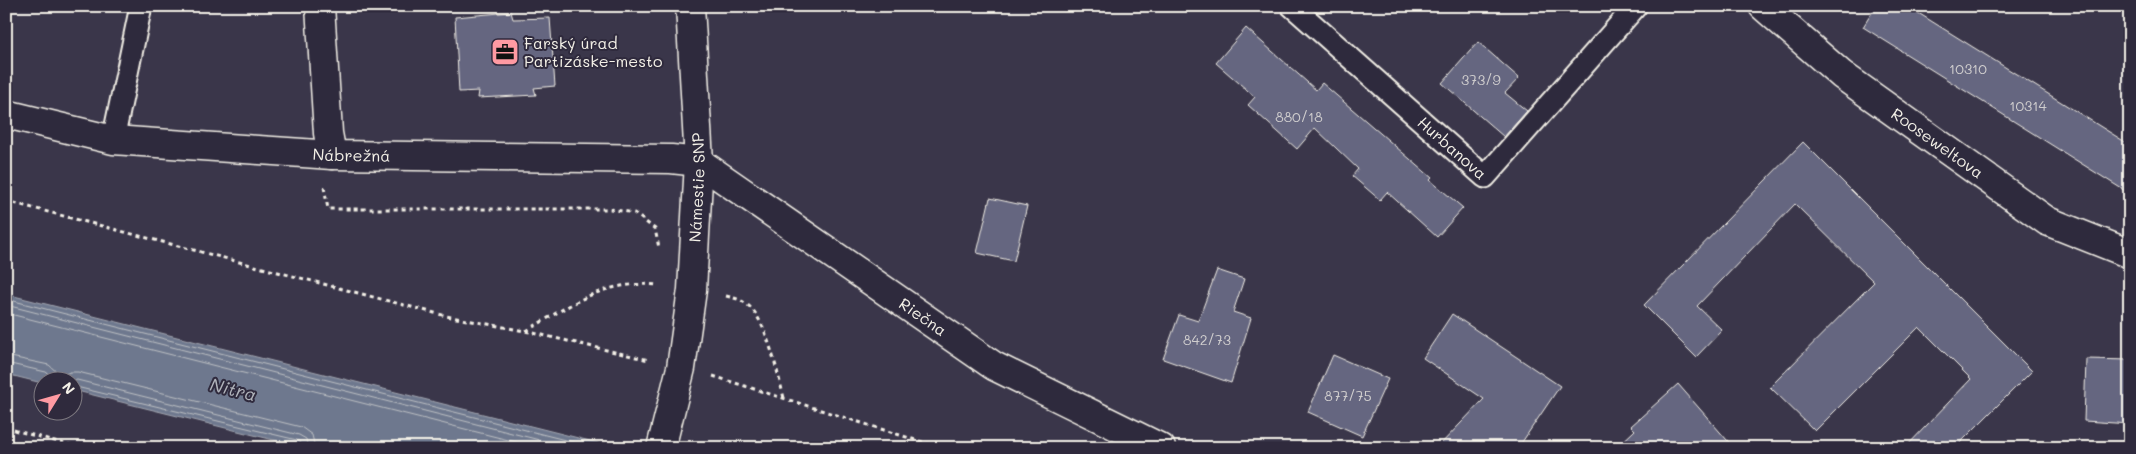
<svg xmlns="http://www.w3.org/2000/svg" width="2136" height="454" viewBox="0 0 2136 454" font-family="Mali,sans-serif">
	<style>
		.water { fill: #6e788e; stroke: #a4a8b2 }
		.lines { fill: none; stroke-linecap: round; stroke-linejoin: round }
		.shore { stroke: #bec1c4; stroke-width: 1 }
		.building { fill: #656680; stroke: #f4f1e8 }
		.service-casing { stroke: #f4f1e8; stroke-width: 25 }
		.minor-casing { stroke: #f4f1e8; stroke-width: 31 }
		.path { stroke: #f4f1e8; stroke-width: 3; stroke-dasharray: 4 4; stroke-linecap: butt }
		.service { stroke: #2f2a3d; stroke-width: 21 }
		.minor { stroke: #2f2a3d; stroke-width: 28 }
		.labels { text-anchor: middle; stroke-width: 4; stroke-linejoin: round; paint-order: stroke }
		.number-label { font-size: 14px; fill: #d0cece }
		.poi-label { font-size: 16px; fill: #f4f1e8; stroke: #2f2a3d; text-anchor: start }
		.street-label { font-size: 16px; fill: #f4f1e8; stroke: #2f2a3d }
		.water-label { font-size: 18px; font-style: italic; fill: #b1b4bb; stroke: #2f2a3d }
	</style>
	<rect width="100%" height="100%" fill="#3a364a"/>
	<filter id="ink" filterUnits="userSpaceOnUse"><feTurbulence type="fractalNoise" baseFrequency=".02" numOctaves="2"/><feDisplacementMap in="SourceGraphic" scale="10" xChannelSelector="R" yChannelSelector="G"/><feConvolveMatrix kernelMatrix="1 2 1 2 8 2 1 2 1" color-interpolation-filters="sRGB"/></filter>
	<g filter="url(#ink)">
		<path class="water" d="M 6,294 L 610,446 L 617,448 L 306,448 L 73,390 L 72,382 L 42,383 L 6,374 Z"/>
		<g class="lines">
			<path class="shore" d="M 6,299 L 597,448
				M 6,305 L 571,448
				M 6,313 L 540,448
				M 6,356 L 49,365 L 61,376 L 70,372 L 78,372 L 301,427 L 312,435 L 315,448
				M 6,363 L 46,372 L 51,376 L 54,382
				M 67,382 L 77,380 L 299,435 L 306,439 L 308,448
				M 72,386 L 297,440 L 301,443 L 302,448"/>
		</g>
		<path class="building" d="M 1876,6 L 1907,6 L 2130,145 L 2130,194 L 1863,27 Z
			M 511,12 L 513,19 L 550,18 L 555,86 L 534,88 L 536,95 L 478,98 L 479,91 L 459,92 L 455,17 Z
			M 1246,28 L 1316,90 L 1322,83 L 1432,178 L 1430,180 L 1463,208 L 1437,237 L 1387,192 L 1380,200 L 1352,176 L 1358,169 L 1315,128 L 1297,149 L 1248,105 L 1255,97 L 1216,63 Z
			M 1478,42 L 1519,78 L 1505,93 L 1527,111 L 1504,137 L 1442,83 Z
			M 1803,142 L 2032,371 L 1955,448 L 1905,448 L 1971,379 L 1919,327 L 1815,431 L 1770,387 L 1874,282 L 1795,204 L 1697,306 L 1722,330 L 1696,357 L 1644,305 Z
			M 990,198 L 1027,206 L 1014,261 L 977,253 Z
			M 1217,270 L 1244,279 L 1233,312 L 1251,318 L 1231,383 L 1163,359 L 1179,315 L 1198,321 Z
			M 1452,314 L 1560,386 L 1518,448 L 1437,448 L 1484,399 L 1423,358 Z
			M 1333,355 L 1388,379 L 1362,436 L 1308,412 Z
			M 2086,359 L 2130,360 L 2130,424 L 2084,421 Z
			M 1678,384 L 1734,448 L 1616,448 L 1635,430 L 1631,426 Z"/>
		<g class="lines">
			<defs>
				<g id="service">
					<path id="s1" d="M 1292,6 L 1485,177 L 1636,6"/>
					<path d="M 113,140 L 141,6"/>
				</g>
				<g id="minor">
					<path d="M 320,6 L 328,133 L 332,155"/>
					<path id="s2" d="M 1763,6 L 1842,75 L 2047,221 L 2130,254"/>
					<path id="s3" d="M 6,114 L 113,140 L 332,155 L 671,159 L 699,162 L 994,366 L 1161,448"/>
					<path id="s4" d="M 661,448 L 681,368 L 692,290 L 699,162 L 690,6"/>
				</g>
			</defs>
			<use href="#service" class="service-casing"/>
			<use href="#minor" class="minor-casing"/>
			<path class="path" d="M 324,187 L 328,209 L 610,209 L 634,213 L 655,229 L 659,248
				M 6,201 L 446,316 L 525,331 L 649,360
				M 726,296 C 735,298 743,300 750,307 C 767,323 778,375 784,398
				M 526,331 C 573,304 602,280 658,285
				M 713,376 L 941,448
				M 6,428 L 81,448"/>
			<use href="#service" class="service"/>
			<use href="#minor" class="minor"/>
		</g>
	</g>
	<defs>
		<symbol id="office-square" viewBox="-11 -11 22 22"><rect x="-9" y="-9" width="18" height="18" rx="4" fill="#ff9aa2" stroke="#2f2a3d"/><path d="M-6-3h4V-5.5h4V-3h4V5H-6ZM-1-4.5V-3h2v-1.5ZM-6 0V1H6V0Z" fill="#111"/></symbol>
	</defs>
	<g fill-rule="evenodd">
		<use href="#office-square" x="489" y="36" width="32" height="32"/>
	</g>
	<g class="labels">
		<g class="number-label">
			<text x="1968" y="74">10310</text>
			<text x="1481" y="85">373/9</text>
			<text x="2028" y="111">10314</text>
			<text x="1299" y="122">880/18</text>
			<text x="1207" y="345">842/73</text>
			<text x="1348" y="401">877/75</text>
		</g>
		<g class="poi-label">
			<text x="524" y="49">Farský úrad<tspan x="524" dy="18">Partizáske-mesto</tspan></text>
		</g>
		<g class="street-label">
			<text dy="6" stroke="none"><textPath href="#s1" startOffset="214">Hurbanova</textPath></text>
			<text dy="6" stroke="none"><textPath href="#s2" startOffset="222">Rooseweltova</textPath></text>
			<text dy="6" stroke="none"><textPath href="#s3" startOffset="349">Nábrežná</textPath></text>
			<text dy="6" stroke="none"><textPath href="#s4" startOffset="264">Námestie SNP</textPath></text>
			<text dy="6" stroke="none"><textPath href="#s3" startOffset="969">Riečna</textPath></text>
		</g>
		<g class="water-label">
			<text transform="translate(233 390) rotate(14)" y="6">Nitra</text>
		</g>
	</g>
	<rect width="2136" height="454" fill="none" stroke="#2f2a3d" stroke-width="25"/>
	<rect x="12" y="12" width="2111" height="429" fill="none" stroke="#f4f1e8" stroke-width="2" filter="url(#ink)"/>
	<g transform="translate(58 396) rotate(53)"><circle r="24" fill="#2f2a3d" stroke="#7e7a81"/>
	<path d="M0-4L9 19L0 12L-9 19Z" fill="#ff9aa2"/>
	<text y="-8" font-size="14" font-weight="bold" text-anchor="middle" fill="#f4f1e8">N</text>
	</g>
</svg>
